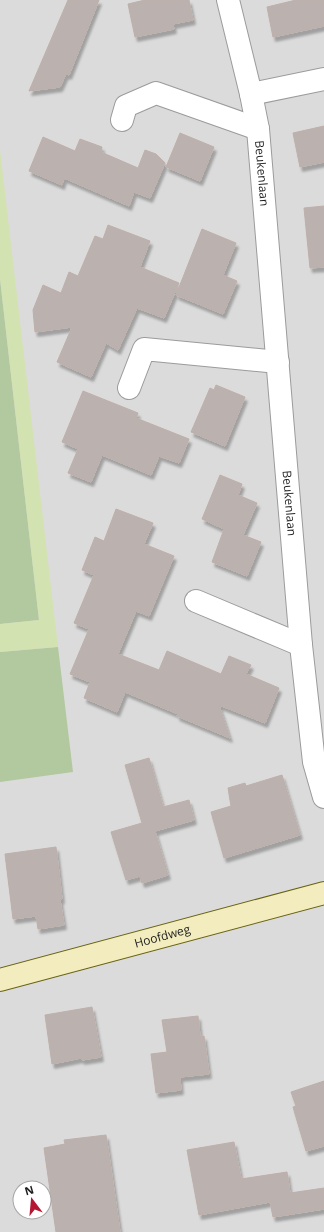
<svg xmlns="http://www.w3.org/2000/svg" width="324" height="1232" viewBox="0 0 324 1232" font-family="'Open Sans',sans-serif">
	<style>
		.residential { fill: #dcdbdb; fill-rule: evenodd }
		.grass { fill: #d2e2b1 }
		.forest { fill: #b2c89f }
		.building { fill: #bbb2af; stroke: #beafaa; filter: url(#shadow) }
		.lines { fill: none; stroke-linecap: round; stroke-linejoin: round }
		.minor-casing { stroke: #9b9b9b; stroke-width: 24 }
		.secondary-casing { stroke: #696312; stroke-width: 24 }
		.minor { stroke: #fff; stroke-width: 22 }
		.secondary { stroke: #f2ecbf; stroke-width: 22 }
		.labels { text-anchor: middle; stroke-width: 3.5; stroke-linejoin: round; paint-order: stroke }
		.street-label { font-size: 12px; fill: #1e1e1e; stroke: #fff }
	</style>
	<defs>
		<filter id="shadow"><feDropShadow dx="2.5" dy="4.5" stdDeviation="1" flood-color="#0004"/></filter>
	</defs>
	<rect width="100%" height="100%" fill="#eeeae6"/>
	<path class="residential" d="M 0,0 L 324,0 L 324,1232 L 0,1232 L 0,776 L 70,766 L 0,223 ZM 20,1188 L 44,1188 L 44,1212 L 20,1212 Z"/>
	<path class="grass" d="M 0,150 L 58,647 L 0,652 L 0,624 L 39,620 L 0,279 Z"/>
	<path class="forest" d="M 0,279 L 39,620 L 0,624 Z
		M 58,647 L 73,772 L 0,782 L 0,652 Z"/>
	<path class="building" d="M 68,0 L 99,0 L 69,75 L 66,74 L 60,87 L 29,91 Z
		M 145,0 L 189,0 L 193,20 L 173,24 L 174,29 L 135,37 L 128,4 Z
		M 296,0 L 324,0 L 324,26 L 273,37 L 267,7 Z
		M 324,126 L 324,162 L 300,167 L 293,133 Z
		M 180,133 L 214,147 L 200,181 L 166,167 Z
		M 43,137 L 75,151 L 80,139 L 102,147 L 101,152 L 138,168 L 145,150 L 156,154 L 165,163 L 150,198 L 134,192 L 129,206 L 64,178 L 62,185 L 29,171 Z
		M 324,206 L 324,267 L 310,268 L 304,208 Z
		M 108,225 L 150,241 L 140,267 L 179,283 L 164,318 L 137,308 L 118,350 L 106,343 L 91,377 L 57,362 L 72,327 L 35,332 L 33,310 L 43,285 L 61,293 L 69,272 L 78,276 L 95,236 L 103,239 Z
		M 202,229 L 236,243 L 223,275 L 237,281 L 223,314 L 176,295 Z
		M 216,385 L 245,397 L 225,446 L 191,432 L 210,388 L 214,390 Z
		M 83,391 L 138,413 L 136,418 L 189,439 L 179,463 L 159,456 L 151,475 L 102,455 L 91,482 L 68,473 L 78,449 L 62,442 Z
		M 220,475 L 242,484 L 238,495 L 257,503 L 243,535 L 261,542 L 247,576 L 212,562 L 224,529 L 202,519 Z
		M 116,509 L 153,523 L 144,544 L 174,556 L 149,616 L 136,611 L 118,654 L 159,670 L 167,651 L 221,674 L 229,656 L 251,665 L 246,674 L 279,688 L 265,723 L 219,705 L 230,738 L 177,716 L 178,714 L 125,692 L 117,712 L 84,698 L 90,682 L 70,674 L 89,629 L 74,623 L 94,575 L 82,570 L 95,537 L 104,541 Z
		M 149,758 L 163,807 L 189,800 L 194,820 L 155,831 L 168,875 L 142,883 L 140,876 L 126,880 L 111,832 L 142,823 L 125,765 Z
		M 282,775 L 300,835 L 224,858 L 211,812 L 231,806 L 228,788 L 245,783 L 246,786 Z
		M 56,847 L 62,899 L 60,900 L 64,925 L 38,929 L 36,916 L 13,919 L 5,854 Z
		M 92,1007 L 101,1057 L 82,1060 L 81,1058 L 52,1064 L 45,1015 Z
		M 198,1016 L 200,1036 L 204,1036 L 209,1074 L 180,1077 L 181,1090 L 156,1093 L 151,1054 L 167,1052 L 162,1020 Z
		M 324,1081 L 324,1146 L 306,1151 L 293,1107 L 296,1106 L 291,1092 Z
		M 106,1135 L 120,1232 L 56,1232 L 44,1148 L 65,1144 L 64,1140 Z
		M 234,1142 L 241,1179 L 287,1172 L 290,1193 L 324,1188 L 324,1209 L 273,1217 L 270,1202 L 199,1215 L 187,1150 Z"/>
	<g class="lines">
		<defs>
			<g id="minor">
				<path id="s1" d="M 228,0 L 251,94 L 258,129 L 301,645 L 314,762 L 324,797"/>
				<path d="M 251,94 L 324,79"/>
				<path d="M 122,120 L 126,106 L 156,93 L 258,129"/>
				<path d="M 129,388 L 144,349 L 278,362"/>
				<path d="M 196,601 L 301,645"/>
			</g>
			<g id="secondary">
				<path id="s2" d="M 0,980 L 324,893"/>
			</g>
		</defs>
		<use href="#minor" class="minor-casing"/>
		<use href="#secondary" class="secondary-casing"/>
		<use href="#minor" class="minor"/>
		<use href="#secondary" class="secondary"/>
	</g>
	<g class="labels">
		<g class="street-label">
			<text dy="4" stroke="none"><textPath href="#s1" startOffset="177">Beukenlaan</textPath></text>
			<text dy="4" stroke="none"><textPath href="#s1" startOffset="508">Beukenlaan</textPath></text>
			<text dy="4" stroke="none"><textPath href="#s2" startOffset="168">Hoofdweg</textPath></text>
		</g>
	</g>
	<g transform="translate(32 1200) rotate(344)"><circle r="19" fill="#ffffff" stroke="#a5a5a5"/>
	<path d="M0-3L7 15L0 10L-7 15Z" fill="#b51732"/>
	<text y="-6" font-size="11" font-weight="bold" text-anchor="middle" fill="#1e1e1e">N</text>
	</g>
</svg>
